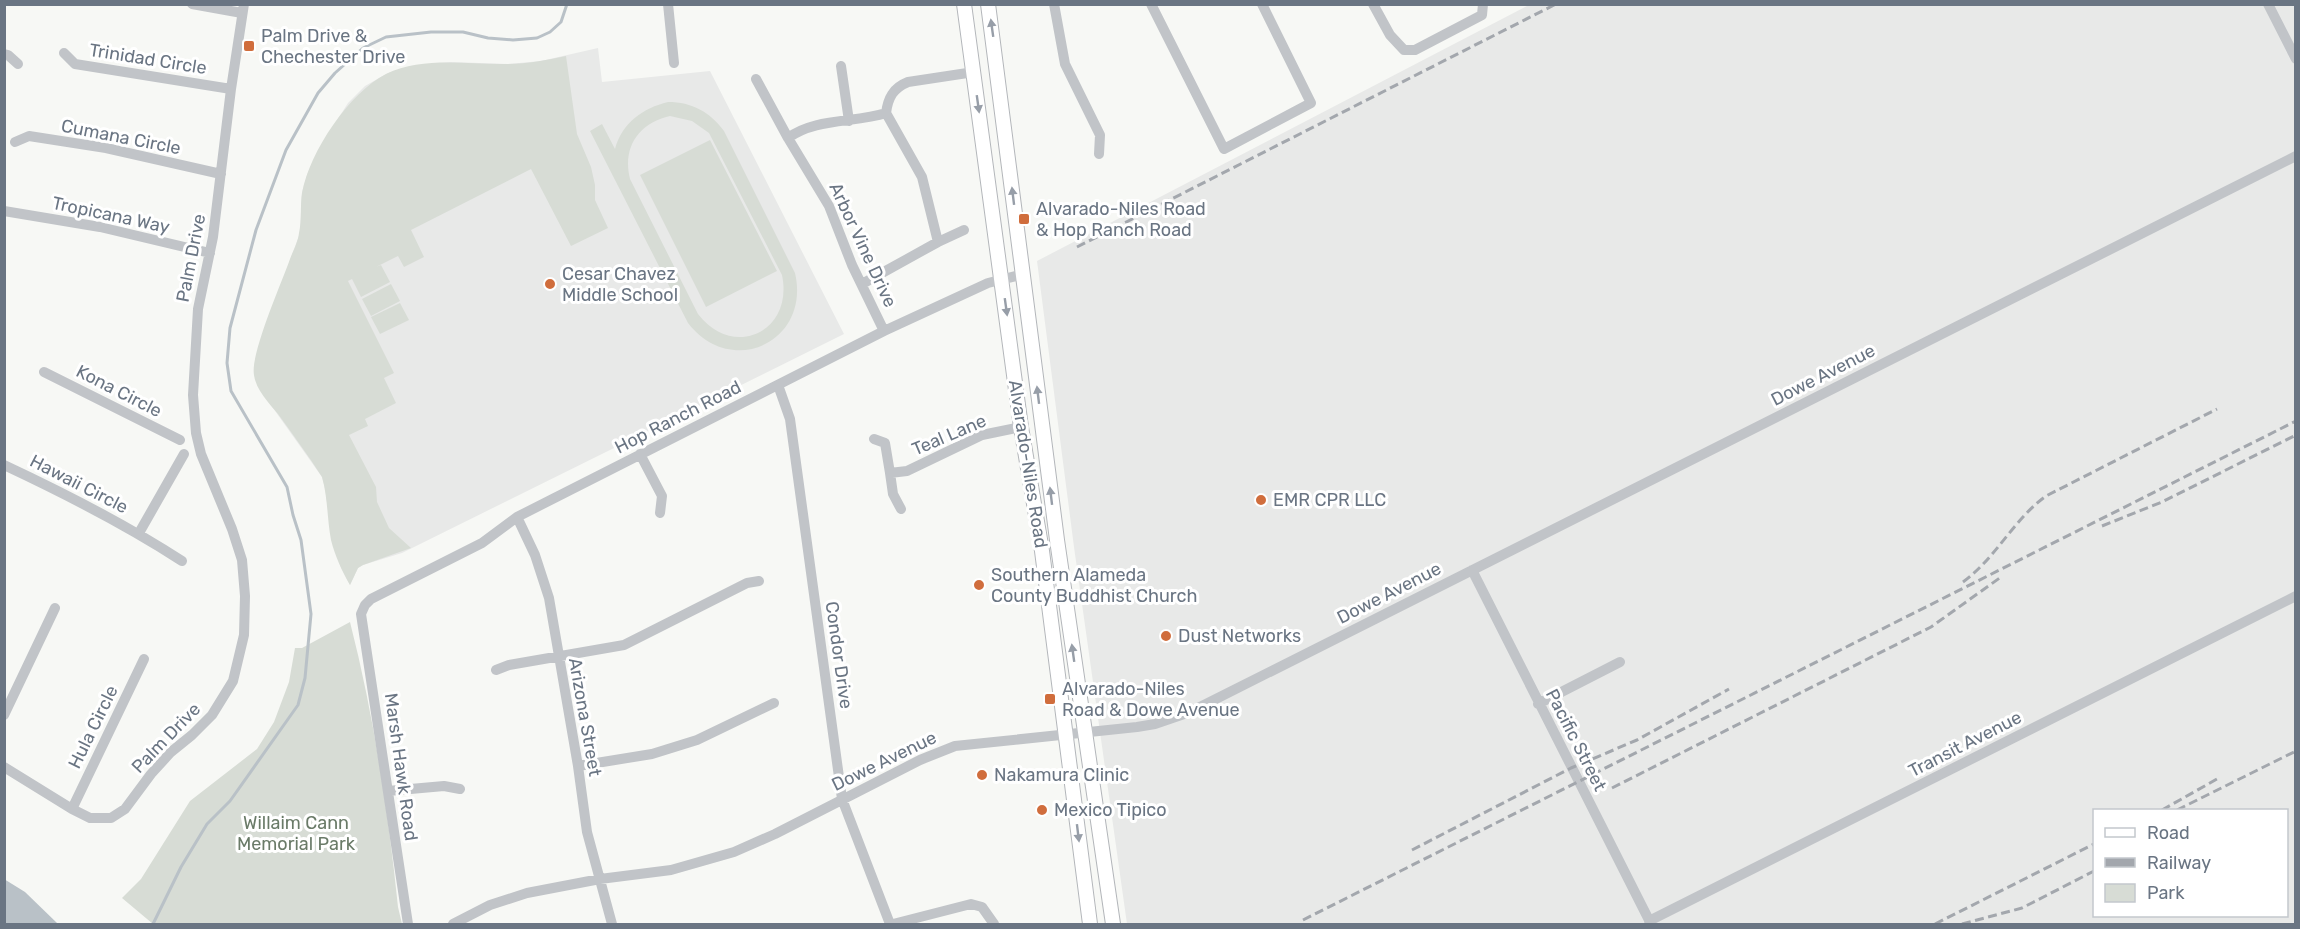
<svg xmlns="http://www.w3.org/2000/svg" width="2300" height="929" viewBox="0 0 2300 929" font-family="Rubik,sans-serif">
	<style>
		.built { fill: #e8e9e8; fill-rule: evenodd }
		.green { fill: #d7dcd5; fill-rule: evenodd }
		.water { fill: #b9c1c7 }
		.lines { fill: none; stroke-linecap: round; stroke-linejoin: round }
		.stream { stroke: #b9c1c7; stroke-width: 3 }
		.major-casing { stroke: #b3b6ba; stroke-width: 16 }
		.minor { stroke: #c1c4c8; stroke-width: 10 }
		.major { stroke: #fff; stroke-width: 14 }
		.rail { stroke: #a3a7ad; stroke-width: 3; stroke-dasharray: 9 4.5; stroke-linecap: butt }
		.oneway { fill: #979ea8 }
		.poi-dot { fill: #d06d3c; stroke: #fff; stroke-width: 2 }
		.labels { text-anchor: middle; stroke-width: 6; stroke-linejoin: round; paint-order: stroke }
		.poi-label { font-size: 18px; fill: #6a7583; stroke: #fff; text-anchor: start }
		.street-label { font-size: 18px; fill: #6a7583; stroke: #fff }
		.park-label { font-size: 18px; fill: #6a7b68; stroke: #fff }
	</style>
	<rect width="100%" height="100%" fill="#f7f8f5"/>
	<path class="built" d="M 1529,5 L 2295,5 L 2295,924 L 1127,924 L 1074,547 L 1037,261 ZM 2094,810 L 2286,810 L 2286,916 L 2094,916 Z
		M 598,48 L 602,82 L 710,71 L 844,334 L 402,553 L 363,565 L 358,568 L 350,585 L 341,568 L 332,540 L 325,488 L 322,477 L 263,394 L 254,375 L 254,366 L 262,337 L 300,233 L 302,192 L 308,172 L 327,136 L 348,103 L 365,86 L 388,73 L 411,66 L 451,62 L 508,64 L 541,61 Z"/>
	<path class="green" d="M 566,56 L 577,134 L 591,167 L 595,185 L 595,200 L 608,228 L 571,246 L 531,169 L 411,230 L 424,257 L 404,267 L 398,256 L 376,267 L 381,265 L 390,282 L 361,297 L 352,279 L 348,281 L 394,373 L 384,378 L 396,403 L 365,419 L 368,426 L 349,435 L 376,487 L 377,502 L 389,528 L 411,548 L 363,565 L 358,568 L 350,585 C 342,571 335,556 331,540 C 327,519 328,498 322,477 C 308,455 293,435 278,414 C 269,403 256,390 254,375 C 250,354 282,282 290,259 C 293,251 298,242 299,233 C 302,220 300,206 302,193 C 310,151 349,93 386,74 C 423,56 468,65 507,64 C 527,64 546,60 566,56 Z
		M 668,102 C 692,102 710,112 724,131 L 795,273 C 811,342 731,379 688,323 L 590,131 L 602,124 L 615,149 C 622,123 643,108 668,102 ZM 670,116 L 692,121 L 709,133 L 782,275 C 794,332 733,360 698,314 L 630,179 C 622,147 639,123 670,116 Z
		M 710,140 L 777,271 L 706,307 L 640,175 Z
		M 391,284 L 400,301 L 371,316 L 362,299 Z
		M 400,303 L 409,320 L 380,334 L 371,317 Z
		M 350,622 C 374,716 388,811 398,907 L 402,924 L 153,924 L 122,898 L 141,879 L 190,801 L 257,749 L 274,722 L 289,682 L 295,648 L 302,648 Z"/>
	<path class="water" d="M 4,879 L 25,892 L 58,924 L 5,924 Z"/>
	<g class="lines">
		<path class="stream" d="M 153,924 L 181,867 L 207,824 L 230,801 L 298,705 L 305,678 L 311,614 L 301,540 L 293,515 L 287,487 L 231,391 L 227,363 L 230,328 L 256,230 L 286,150 L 318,93 L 335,73 L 363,48 L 386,37 L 431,32 L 463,32 L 488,38 L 513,40 L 537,38 L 550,32 L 561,22 L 567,4"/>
		<defs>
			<path id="major" d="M 964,4 L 1021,427 L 1042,551 L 1090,924
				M 988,4 L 1057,540 L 1113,924"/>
		</defs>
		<use href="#major" class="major-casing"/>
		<path class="minor" d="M 192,4 L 242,13
			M 668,4 L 674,63
			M 1054,4 L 1065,64 L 1100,135 L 1099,154
			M 1151,4 L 1224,149 L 1311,103 L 1262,4
			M 1373,4 L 1390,35 L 1404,50 L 1415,50 L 1482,15 L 1483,4
			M 2268,4 L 2296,59
			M 64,53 L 75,64 L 231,89
			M 4,54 L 8,55 L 18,64
			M 841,66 L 849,121
			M 756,79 L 788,138
			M 15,142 L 29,136 L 106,148 L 221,174
			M 4,211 L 100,227 L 210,253
			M 938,242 L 964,230
			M 862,284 L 938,242 L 922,177 L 886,113 C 888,98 893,88 908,82 L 974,72
			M 884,331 L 852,265 L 829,206 L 788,138 C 815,118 854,123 886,113
			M 44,372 L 180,440
			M 778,385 L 790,419 L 842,799 L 890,924
			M 874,439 L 885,443 L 890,473 L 907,471 L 982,435 L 1021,427
			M 640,454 L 662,496 L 660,513
			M 4,465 C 66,494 125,524 182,561
			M 890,473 L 893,494 L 901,509
			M 517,517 L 535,555 L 549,598 L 578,766 L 587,832 L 612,924
			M 139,533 L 184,454
			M 1472,570 L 1651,924
			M 496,670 L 509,665 L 624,645 L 747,583 L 759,581
			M 1538,704 L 1620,662
			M 4,715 L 55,608
			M 578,766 L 652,754 L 697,740 L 774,703
			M 4,767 L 72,809 L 90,818 L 111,818 L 125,809 L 151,774 L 171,752 L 192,735 L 212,715 L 233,681 L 244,635 L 245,596 L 242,560 L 232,529 L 201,454 L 196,433 L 193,395 L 198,309 L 213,237 L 231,89 L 244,4
			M 388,791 L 444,786 L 460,789
			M 72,809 L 144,659
			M 1649,921 L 2296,596
			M 408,924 L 361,614 L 365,605 L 371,599 L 482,543 L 517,517 L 884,331 L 988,283 L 1024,274
			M 453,924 L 490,905 L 527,893 L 600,879 L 671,870 L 734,852 L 775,834 L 920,760 L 955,746 L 1137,727 L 1155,724 L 1190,712 L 2296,156
			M 893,924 L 971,904 L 982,907 L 994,924"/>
		<use href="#major" class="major"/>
		<path class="rail" d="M 1077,247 L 1556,4
			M 2102,526 L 2162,502 L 2296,435
			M 1963,582 C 1996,558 2013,520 2046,496 L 2217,409
			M 1612,788 L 1931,627 L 2001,577
			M 2162,810 L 2217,779
			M 2177,810 L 2296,751
			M 1412,850 L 1571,768 L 1637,740 L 1729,689
			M 1303,920 L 2296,421
			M 1935,924 L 2094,844
			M 1962,924 L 2022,908 L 2094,871"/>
	</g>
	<defs><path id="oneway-solid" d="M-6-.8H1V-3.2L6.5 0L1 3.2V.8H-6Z" transform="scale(1.5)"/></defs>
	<g class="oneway">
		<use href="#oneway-solid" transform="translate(992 28) rotate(-98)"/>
		<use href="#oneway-solid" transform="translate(978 104) rotate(82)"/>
		<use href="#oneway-solid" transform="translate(1013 196) rotate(-97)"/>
		<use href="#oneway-solid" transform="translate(1006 307) rotate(82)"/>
		<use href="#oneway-solid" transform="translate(1038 395) rotate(-97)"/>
		<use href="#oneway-solid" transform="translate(1051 496) rotate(-97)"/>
		<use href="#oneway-solid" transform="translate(1073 653) rotate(-98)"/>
		<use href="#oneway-solid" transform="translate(1078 833) rotate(83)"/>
	</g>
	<g class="poi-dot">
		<rect x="243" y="40" width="12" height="12" rx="3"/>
		<rect x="1018" y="213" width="12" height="12" rx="3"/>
		<circle cx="550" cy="284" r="6"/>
		<circle cx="1261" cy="500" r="6"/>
		<circle cx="979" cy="585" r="6"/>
		<circle cx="1166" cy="636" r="6"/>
		<rect x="1044" y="693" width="12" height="12" rx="3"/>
		<circle cx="982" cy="775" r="6"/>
		<circle cx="1042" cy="810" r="6"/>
	</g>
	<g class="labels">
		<g class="poi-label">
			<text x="261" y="42">Palm Drive &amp;<tspan x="261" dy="21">Chechester Drive</tspan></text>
			<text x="1036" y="215">Alvarado-Niles Road<tspan x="1036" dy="21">&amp; Hop Ranch Road</tspan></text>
			<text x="562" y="280">Cesar Chavez<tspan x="562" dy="21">Middle School</tspan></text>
			<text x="1273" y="506">EMR CPR LLC</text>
			<text x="991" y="581">Southern Alameda<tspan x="991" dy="21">County Buddhist Church</tspan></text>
			<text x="1178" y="642">Dust Networks</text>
			<text x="1062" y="695">Alvarado-Niles<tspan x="1062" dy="21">Road &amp; Dowe Avenue</tspan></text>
			<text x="994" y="781">Nakamura Clinic</text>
			<text x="1054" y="816">Mexico Tipico</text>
		</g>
		<g class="street-label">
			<text transform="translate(148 59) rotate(9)" y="6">Trinidad Circle</text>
			<text transform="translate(121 137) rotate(11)" y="6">Cumana Circle</text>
			<text transform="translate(111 215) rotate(12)" y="6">Tropicana Way</text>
			<text transform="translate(863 245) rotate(65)" y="6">Arbor Vine Drive</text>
			<text transform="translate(191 258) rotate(-79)" y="6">Palm Drive</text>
			<text transform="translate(1823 375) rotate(-27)" y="6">Dowe Avenue</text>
			<text transform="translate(119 391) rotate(27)" y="6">Kona Circle</text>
			<text transform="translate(678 417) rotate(-27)" y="6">Hop Ranch Road</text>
			<text transform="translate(949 435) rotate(-23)" y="6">Teal Lane</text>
			<text transform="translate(1028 464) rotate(81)" y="6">Alvarado-Niles Road</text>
			<text transform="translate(79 484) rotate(27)" y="6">Hawaii Circle</text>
			<text transform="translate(1389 593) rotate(-27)" y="6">Dowe Avenue</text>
			<text transform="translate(839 655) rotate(82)" y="6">Condor Drive</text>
			<text transform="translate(585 717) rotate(80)" y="6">Arizona Street</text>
			<text transform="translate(93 727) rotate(-64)" y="6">Hula Circle</text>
			<text transform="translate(166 738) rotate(-46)" y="6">Palm Drive</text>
			<text transform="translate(1576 740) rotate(63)" y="6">Pacific Street</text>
			<text transform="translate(1965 744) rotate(-27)" y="6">Transit Avenue</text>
			<text transform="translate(884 761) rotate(-26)" y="6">Dowe Avenue</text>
			<text transform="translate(401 767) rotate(82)" y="6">Marsh Hawk Road</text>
		</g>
		<g class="park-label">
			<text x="296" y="829">Willaim Cann<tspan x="296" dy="21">Memorial Park</tspan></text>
		</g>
	</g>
	<rect width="2300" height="929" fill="none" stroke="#6a7583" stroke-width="12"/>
	<rect x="2093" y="809" width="195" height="108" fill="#ffffff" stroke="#c3c8cd" stroke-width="1.5"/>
	<rect x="2105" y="828" width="30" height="9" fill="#ffffff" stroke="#c3c8cd" stroke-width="1.5"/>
	<text x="2147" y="839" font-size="18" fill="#6a7583">Road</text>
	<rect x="2105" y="858" width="30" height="9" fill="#a3a7ad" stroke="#c3c8cd" stroke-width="1.5"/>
	<text x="2147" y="869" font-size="18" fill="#6a7583">Railway</text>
	<rect x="2105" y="884" width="30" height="18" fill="#d7dcd5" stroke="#c3c8cd" stroke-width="1.5"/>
	<text x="2147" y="899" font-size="18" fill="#6a7583">Park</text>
</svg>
